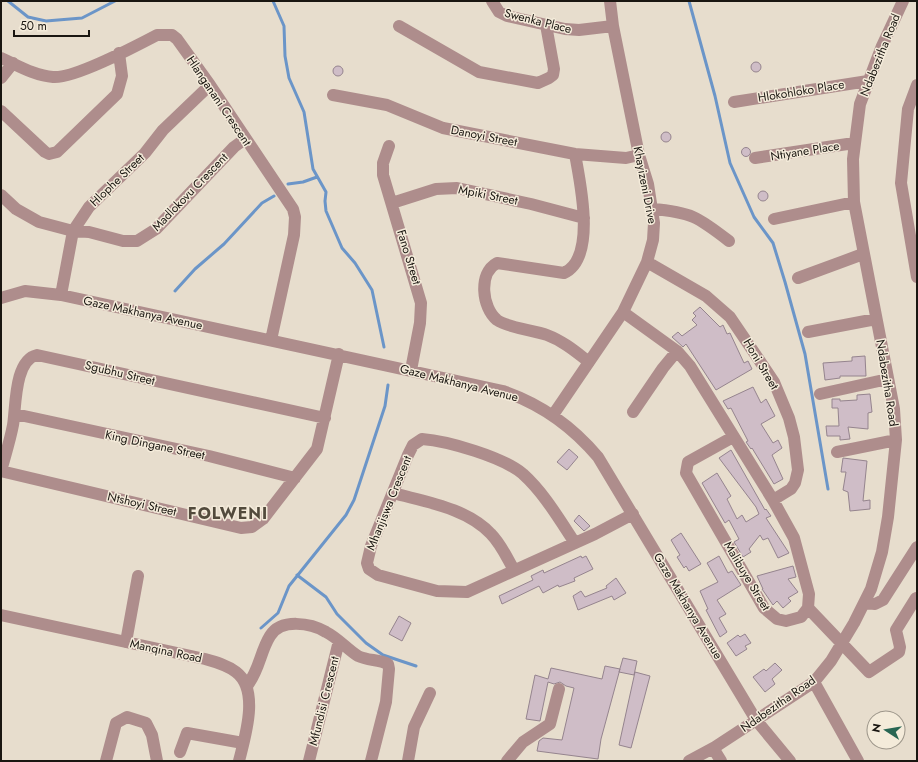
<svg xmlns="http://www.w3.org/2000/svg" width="918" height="762" viewBox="0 0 918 762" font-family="Jost,sans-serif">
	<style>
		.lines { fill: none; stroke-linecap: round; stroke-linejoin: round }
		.stream { stroke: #6b95c8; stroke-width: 3 }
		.building { fill: #cfbdc7; stroke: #95848e }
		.minor { stroke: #ae8d8c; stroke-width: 12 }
		.labels { text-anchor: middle; stroke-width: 3; stroke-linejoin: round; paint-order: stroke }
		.street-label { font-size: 12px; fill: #1a1611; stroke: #f4ebda }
		.district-label { font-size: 16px; font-weight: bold; letter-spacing: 1px; fill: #524a3c; stroke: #f4ebda }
	</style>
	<rect width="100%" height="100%" fill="#e7ddcd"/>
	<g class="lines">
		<path class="stream" d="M 8,1 L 28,17 L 46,21 L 82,18 L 115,1
			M 273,1 L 284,26 L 285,56 L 289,78 L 304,112 L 313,169 L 326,192 L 325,201 L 326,211 L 342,248 L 355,263 L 372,290 L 384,347
			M 689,1 L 715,96 L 730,163 L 754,217 L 773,243 L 785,282 L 805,354 L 828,489
			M 288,184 L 303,182 L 317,177
			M 175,291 L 195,269 L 224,244 L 262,203 L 274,196
			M 297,575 L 326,597 L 337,614 L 366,643 L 383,655 L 416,666
			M 261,628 L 278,613 L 289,586 L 346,515 L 354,500 L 385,406 L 388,385"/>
	</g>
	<path class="building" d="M751 67a5 5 0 1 1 10 0a5 5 0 1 1-10 0Z
		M333 71a5 5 0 1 1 10 0a5 5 0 1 1-10 0Z
		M661 137a5 5 0 1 1 10 0a5 5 0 1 1-10 0Z
		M741.5 152a4.5 4.5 0 1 1 9 0a4.5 4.5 0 1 1-9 0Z
		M758 196a5 5 0 1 1 10 0a5 5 0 1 1-10 0Z
		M 700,307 L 720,327 L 723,325 L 727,334 L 730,333 L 744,363 L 748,361 L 752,369 L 716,390 L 686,344 L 683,347 L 672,337 L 678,332 L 682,336 L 697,325 L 692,320 L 696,316 L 693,313 Z
		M 865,356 L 866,376 L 840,376 L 840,378 L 825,380 L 823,363 L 852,361 L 852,357 Z
		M 753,387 L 761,403 L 766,399 L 775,416 L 761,424 L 773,443 L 778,440 L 782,448 L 772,455 L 783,479 L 774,484 L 752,448 L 751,449 L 746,442 L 748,441 L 731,408 L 728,409 L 723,401 Z
		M 870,394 L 872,412 L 868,413 L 868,429 L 848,427 L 850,439 L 840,440 L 840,436 L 827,436 L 826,426 L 839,426 L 838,408 L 832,408 L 832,399 L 840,399 L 840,401 L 857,400 L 857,395 Z
		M 569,449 L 578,457 L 567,470 L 557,462 Z
		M 731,450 L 765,510 L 766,509 L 771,516 L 766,518 L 789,553 L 778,558 L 768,538 L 763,540 L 760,535 L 749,549 L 751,552 L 743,557 L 734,542 L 739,539 L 729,520 L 725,523 L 702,483 L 717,473 L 731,496 L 727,499 L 737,519 L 742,515 L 746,522 L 759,514 L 756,507 L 719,458 Z
		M 843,458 L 867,461 L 863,501 L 870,500 L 870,509 L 850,511 L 848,492 L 843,490 L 846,472 L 841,472 Z
		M 579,515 L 590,526 L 584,531 L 574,521 Z
		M 681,533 L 701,564 L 689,571 L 686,566 L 684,568 L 677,557 L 680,555 L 671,540 Z
		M 581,556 L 582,558 L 586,556 L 593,569 L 574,578 L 575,581 L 559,587 L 558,585 L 543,593 L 539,586 L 502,604 L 499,596 L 533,580 L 531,576 L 543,570 L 544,573 Z
		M 719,556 L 728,573 L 732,571 L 741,585 L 717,600 L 726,614 L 719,618 L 727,632 L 720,637 L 706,610 L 708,609 L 700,591 L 718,582 L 707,563 Z
		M 793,566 L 796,577 L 788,579 L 798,592 L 788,598 L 791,601 L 783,608 L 777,601 L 773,605 L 762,589 L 763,589 L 757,576 Z
		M 616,578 L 626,593 L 614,600 L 612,596 L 578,610 L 573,596 L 581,591 L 585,597 L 607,588 L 606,586 Z
		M 399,616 L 411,623 L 402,641 L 389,634 Z
		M 745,634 L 751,643 L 745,646 L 747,649 L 736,656 L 727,643 L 738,635 L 740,637 Z
		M 623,658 L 637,661 L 634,675 L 619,672 Z
		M 775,663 L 782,670 L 772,679 L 775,684 L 765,692 L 753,677 L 764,669 L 766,671 Z
		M 605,666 L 620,669 L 601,739 L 598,759 L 537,751 L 539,741 L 543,738 L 562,740 L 574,688 L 566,686 L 560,682 L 554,684 L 548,682 L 540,721 L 526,719 L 535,675 L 548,679 L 551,668 L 602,679 Z
		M 635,672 L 650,676 L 631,748 L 619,745 Z"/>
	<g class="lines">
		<path class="minor" d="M 492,1 L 499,12 L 507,16 L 565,29 L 579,30 L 613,26
			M 399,26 L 479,72 L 538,83 L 549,78 L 553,75 L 554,69 L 546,25
			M 1,58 C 17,65 35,76 53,77 C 74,79 136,46 157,35 L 172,35 L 177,39 L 210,85 L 293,209 L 295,217 L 294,235 L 271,340
			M 1,78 L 13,63
			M 917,85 L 908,109 L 901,183 L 917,277
			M 333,95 L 387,105 L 443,128 L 575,154 L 626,158 L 639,155
			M 734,102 L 868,81
			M 1,111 L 45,152 L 49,154 L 57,152 L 117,94 L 122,76 L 119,53
			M 389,146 L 383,163 L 383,175 L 421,303 L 420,323 L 411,370
			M 575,154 C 580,182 597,258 564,273 L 497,263 C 478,273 482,308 497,320 C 508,328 534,330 547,335 C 563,341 576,352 589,362
			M 755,158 L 854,143
			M 1,195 L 16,209 L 39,222 L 73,231 L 89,232 L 123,241 L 137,241 L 156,229 L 234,147 L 245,139
			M 392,203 L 436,189 L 457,188 L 531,204 L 584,218
			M 652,209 C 691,212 698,217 729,241
			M 774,219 L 854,202
			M 647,262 L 706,296 L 730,317 L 774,382 L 789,418 L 794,437 L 798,470 L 795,483 L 791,489 L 773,500
			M 798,278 L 863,254
			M 61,295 L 73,231 L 89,207 L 145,153 L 163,130 L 210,85
			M 1,298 L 25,291 L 61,295 L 503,391 C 541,404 572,426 598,457 L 756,720 L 790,761
			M 623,312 L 677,351 L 690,366 L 773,500 L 794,538 L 809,594 L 808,608 L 801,617 L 786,621 L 777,619 L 764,608 L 686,473 L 688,462 L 733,437
			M 808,332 L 876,319
			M 820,394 L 888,379
			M 633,412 L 663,368 L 677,351
			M 15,414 L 209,456 L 295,478
			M 553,415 L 623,312 L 647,262 L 653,240 L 654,223 L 648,184 L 639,155 L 613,26 L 610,1
			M 837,452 L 896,440
			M 1,471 L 241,528 L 252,527 L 263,519 L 317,449 L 339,354
			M 1,471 C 5,456 10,441 13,425 C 16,408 14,360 37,355 L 325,418
			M 393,493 C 426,502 467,508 491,534 C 501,544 507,558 514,570
			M 575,543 C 559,519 544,493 523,474 C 503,457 448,441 422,439 L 413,445 L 408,455 L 371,546 L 367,563 L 369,569 L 378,575 L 437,591 L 467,592 L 595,534 L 633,514
			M 865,603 L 875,604 L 883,600 L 917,547
			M 808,608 L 869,672 L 899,652 L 900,647 L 896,630 L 916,598
			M 1,615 L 205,659 C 216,662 227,665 236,672 C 260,690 245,737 239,761
			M 126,642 L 138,576
			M 814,682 L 858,761
			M 247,686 C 260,669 260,652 270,636 C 281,618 311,623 326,632 C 338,638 347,649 358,656 C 368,661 379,659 388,664 L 389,669 L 386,702 L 371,761
			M 713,748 L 721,761
			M 180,752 L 187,733 L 243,743
			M 106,761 L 116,723 L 127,717 L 146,723 L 152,735 L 157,761
			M 309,761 L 339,641
			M 408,761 L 414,727 L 430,693
			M 507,761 L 523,742 L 550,724 L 559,689
			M 689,761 L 715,747 L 814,682 L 831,661 L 854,623 L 871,589 L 882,552 L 888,517 L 896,440 L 894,409 L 854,202 L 853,159 L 860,104 L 882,46 L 903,1"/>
	</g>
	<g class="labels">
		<g class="street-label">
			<text transform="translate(538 21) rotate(14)" y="4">Swenka Place</text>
			<text transform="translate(880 55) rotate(-68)" y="4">Ndabezitha Road</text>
			<text transform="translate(801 91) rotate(-9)" y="4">Hlokohloko Place</text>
			<text transform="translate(219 101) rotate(56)" y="4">Hlanganani Crescent</text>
			<text transform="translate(484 136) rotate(11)" y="4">Danoyi Street</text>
			<text transform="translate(805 151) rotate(-9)" y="4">Ntiyane Place</text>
			<text transform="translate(117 180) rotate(-44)" y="4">Hlophe Street</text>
			<text transform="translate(645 185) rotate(79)" y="4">Khayizeni Drive</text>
			<text transform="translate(190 192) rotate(-46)" y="4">Madlokovu Crescent</text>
			<text transform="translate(488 195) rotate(11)" y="4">Mpiki Street</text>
			<text transform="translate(409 257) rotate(73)" y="4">Fano Street</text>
			<text transform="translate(143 313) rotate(12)" y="4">Gaze Makhanya Avenue</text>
			<text transform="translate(761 364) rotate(59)" y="4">Honi Street</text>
			<text transform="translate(120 373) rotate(13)" y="4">Sgubhu Street</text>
			<text transform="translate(459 383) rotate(14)" y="4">Gaze Makhanya Avenue</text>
			<text transform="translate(887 383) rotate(81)" y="4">Ndabezitha Road</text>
			<text transform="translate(155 445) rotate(12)" y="4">King Dingane Street</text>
			<text transform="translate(389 503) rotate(-68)" y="4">Mhanjiswa Crescent</text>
			<text transform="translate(142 504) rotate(13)" y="4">Ntshoyi Street</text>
			<text transform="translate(747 576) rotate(59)" y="4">Malibuye Street</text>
			<text transform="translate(688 606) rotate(59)" y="4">Gaze Makhanya Avenue</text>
			<text transform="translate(166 651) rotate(12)" y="4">Manqina Road</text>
			<text transform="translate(324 701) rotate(-76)" y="4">Mfundisi Crescent</text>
			<text transform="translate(778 704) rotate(-35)" y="4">Ndabezitha Road</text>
		</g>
		<g class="district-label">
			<text x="228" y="519">FOLWENI</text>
		</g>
	</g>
	<rect width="918" height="762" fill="none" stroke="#1a1611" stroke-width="4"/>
	<g transform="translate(886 730) rotate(282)"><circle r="19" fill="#f4ebda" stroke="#9d968a"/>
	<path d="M0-3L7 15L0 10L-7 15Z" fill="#286653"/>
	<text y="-6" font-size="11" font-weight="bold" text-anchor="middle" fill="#1a1611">N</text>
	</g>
	<path d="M14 30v6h75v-6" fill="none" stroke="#1a1611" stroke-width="2"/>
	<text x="20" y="30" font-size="12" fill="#1a1611" stroke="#f4ebda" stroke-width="3" paint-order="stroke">50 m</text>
</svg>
